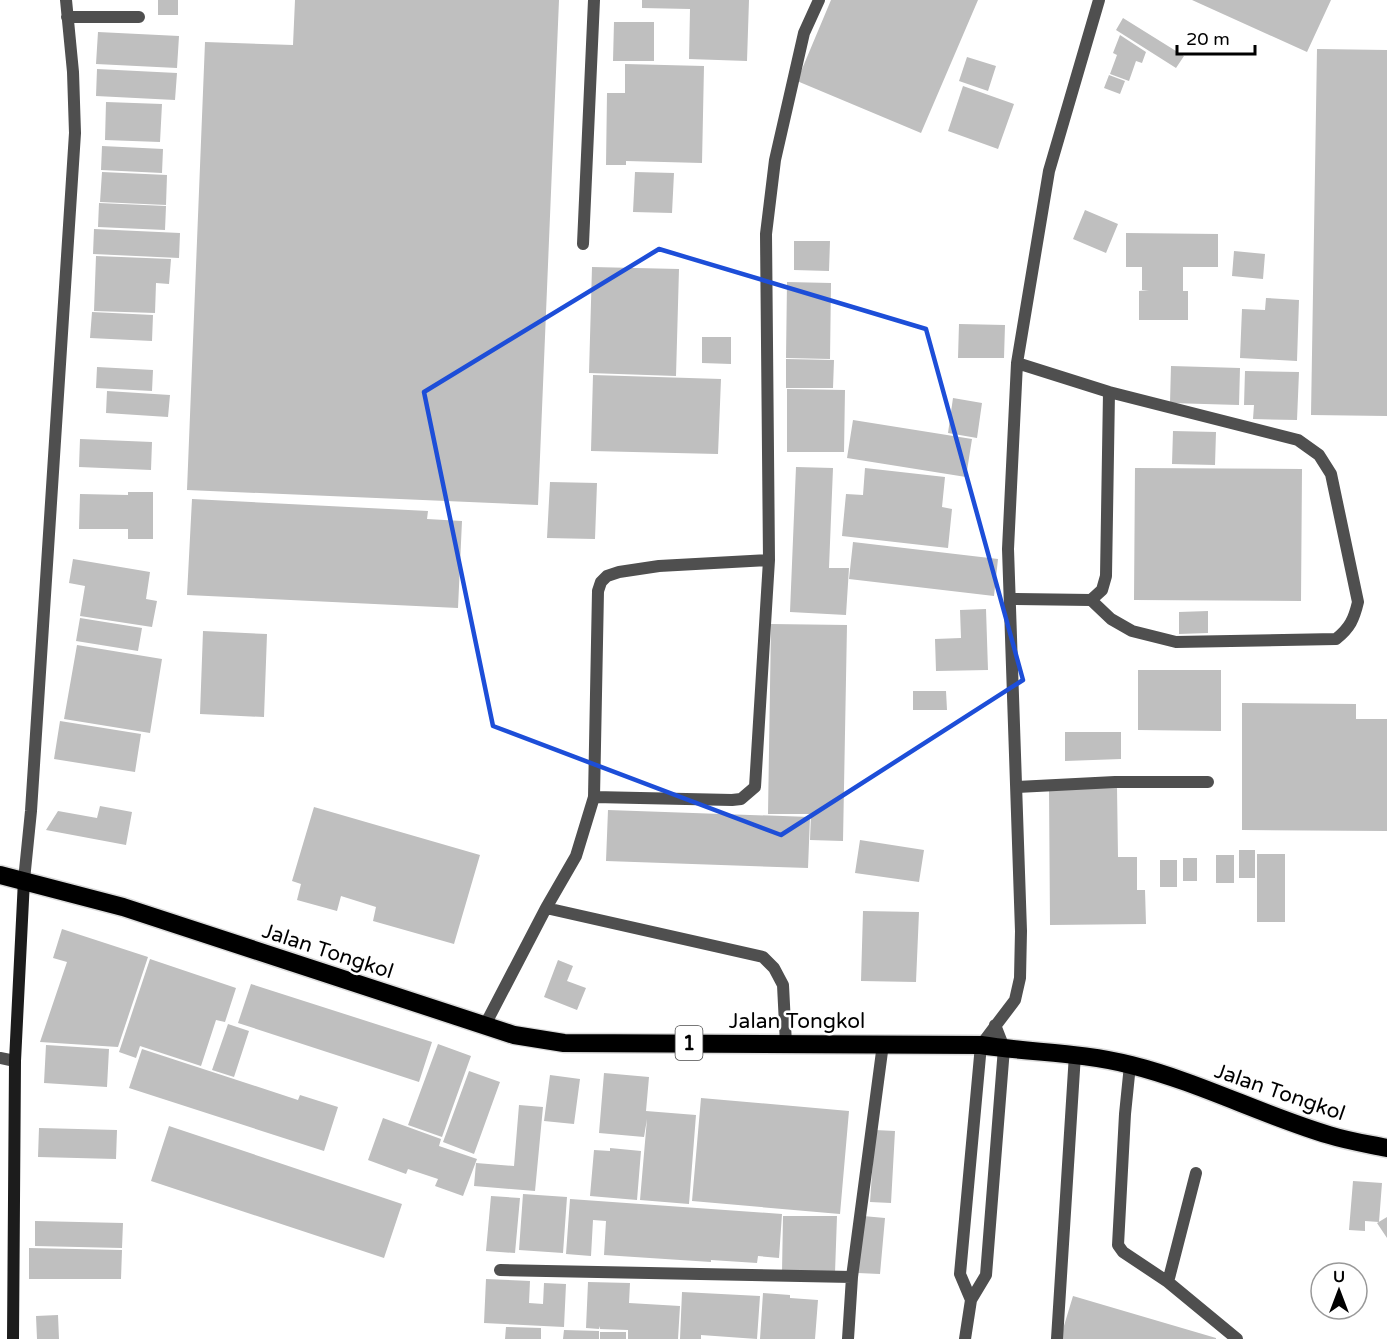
<svg xmlns="http://www.w3.org/2000/svg" width="1387" height="1339" viewBox="0 0 1387 1339" font-family="'Varela Round',sans-serif">
	<style>
		.building { fill: #bfbfbf }
		.lines { fill: none; stroke-linecap: round; stroke-linejoin: round }
		.highway-casing { stroke: #dbdbdb; stroke-width: 21 }
		.lane { stroke: #4f4f4f; stroke-width: 12 }
		.street { stroke: #4f4f4f; stroke-width: 12 }
		.secondary { stroke: #1c1c1c; stroke-width: 12 }
		.highway { stroke: #000; stroke-width: 18 }
		.marked { fill: none; stroke: #1d4ed8; stroke-width: 4.5; stroke-linejoin: round }
		.labels { text-anchor: middle; stroke-width: 5; stroke-linejoin: round; paint-order: stroke }
		.shield { fill: #fff; stroke: #4c4c4c; stroke-width: 1.5 }
		.shield-label { font-size: 20px; font-weight: bold; fill: #000 }
		.street-label { font-size: 21px; fill: #000; stroke: #fff }
	</style>
	<rect width="100%" height="100%" fill="#fff"/>
	<path class="building" d="M 158,0 L 178,0 L 178,15 L 158,15 Z
		M 295,0 L 559,0 L 538,505 L 187,490 L 205,42 L 293,45 Z
		M 642,0 L 749,0 L 747,61 L 689,59 L 690,9 L 642,8 Z
		M 831,0 L 978,0 L 921,133 L 797,81 Z
		M 1192,0 L 1331,0 L 1307,52 Z
		M 1123,18 L 1184,56 L 1176,68 L 1116,30 Z
		M 614,22 L 654,22 L 654,61 L 613,61 Z
		M 98,32 L 179,36 L 177,68 L 96,64 Z
		M 1120,35 L 1146,52 L 1142,63 L 1136,61 L 1129,81 L 1110,74 L 1117,55 L 1113,53 Z
		M 1317,49 L 1387,50 L 1387,416 L 1311,415 Z
		M 967,57 L 996,66 L 988,91 L 959,81 Z
		M 625,64 L 704,66 L 702,163 L 626,161 L 626,165 L 606,165 L 607,93 L 625,93 Z
		M 97,69 L 177,73 L 175,100 L 96,96 Z
		M 1109,75 L 1125,81 L 1120,94 L 1104,88 Z
		M 963,86 L 1014,104 L 998,149 L 948,131 Z
		M 106,102 L 162,104 L 160,142 L 105,140 Z
		M 102,146 L 163,149 L 162,173 L 101,170 Z
		M 102,172 L 167,175 L 166,205 L 100,202 Z
		M 635,172 L 674,173 L 672,213 L 633,212 Z
		M 99,203 L 166,206 L 165,230 L 98,227 Z
		M 1085,210 L 1118,224 L 1106,253 L 1073,239 Z
		M 94,229 L 180,233 L 179,258 L 93,254 Z
		M 1126,233 L 1218,234 L 1218,267 L 1183,267 L 1183,291 L 1188,291 L 1188,320 L 1139,320 L 1139,291 L 1149,290 L 1142,290 L 1142,267 L 1126,267 Z
		M 794,241 L 830,241 L 829,271 L 794,270 Z
		M 1234,251 L 1265,254 L 1263,279 L 1232,276 Z
		M 96,256 L 171,259 L 169,284 L 156,283 L 155,313 L 94,311 Z
		M 592,267 L 679,269 L 676,376 L 589,373 Z
		M 787,282 L 831,283 L 830,359 L 786,358 Z
		M 1266,298 L 1299,300 L 1297,361 L 1240,358 L 1242,309 L 1265,310 Z
		M 92,312 L 153,315 L 152,341 L 90,338 Z
		M 959,324 L 1005,325 L 1004,358 L 958,358 Z
		M 702,337 L 731,337 L 731,364 L 702,363 Z
		M 786,359 L 834,360 L 833,388 L 786,388 Z
		M 1171,366 L 1240,368 L 1239,405 L 1170,403 Z
		M 97,367 L 153,370 L 152,391 L 96,388 Z
		M 1245,371 L 1299,372 L 1297,420 L 1253,419 L 1254,405 L 1244,405 Z
		M 593,375 L 721,379 L 718,454 L 591,451 Z
		M 787,389 L 845,390 L 844,452 L 787,452 Z
		M 107,391 L 170,395 L 168,417 L 106,413 Z
		M 953,398 L 982,403 L 977,438 L 948,433 Z
		M 853,420 L 972,439 L 966,477 L 847,458 Z
		M 1173,431 L 1216,432 L 1215,465 L 1172,464 Z
		M 80,439 L 152,442 L 151,470 L 79,467 Z
		M 796,467 L 833,468 L 829,568 L 849,568 L 846,615 L 790,612 Z
		M 865,468 L 945,477 L 942,507 L 952,509 L 948,548 L 842,536 L 846,494 L 863,495 Z
		M 1135,468 L 1302,469 L 1301,601 L 1134,600 Z
		M 550,482 L 597,483 L 595,539 L 547,538 Z
		M 128,492 L 153,492 L 153,539 L 128,539 L 128,529 L 79,529 L 80,494 L 128,495 Z
		M 192,499 L 428,511 L 427,519 L 462,521 L 458,608 L 187,595 Z
		M 853,542 L 998,559 L 994,596 L 849,579 Z
		M 73,559 L 150,572 L 146,599 L 157,601 L 152,627 L 80,616 L 85,586 L 69,583 Z
		M 986,609 L 988,670 L 936,671 L 935,639 L 961,638 L 960,610 Z
		M 1208,611 L 1208,633 L 1179,634 L 1179,612 Z
		M 80,618 L 142,628 L 138,651 L 76,641 Z
		M 771,624 L 847,625 L 843,841 L 810,840 L 811,814 L 768,814 Z
		M 203,631 L 267,634 L 264,717 L 200,714 Z
		M 77,645 L 162,659 L 150,733 L 64,719 Z
		M 1138,670 L 1221,670 L 1221,731 L 1138,730 Z
		M 913,691 L 946,691 L 947,710 L 913,710 Z
		M 1242,703 L 1356,704 L 1356,719 L 1387,719 L 1387,831 L 1242,830 Z
		M 60,721 L 141,734 L 135,772 L 54,759 Z
		M 1065,732 L 1121,732 L 1121,759 L 1065,761 Z
		M 1117,787 L 1118,857 L 1137,857 L 1137,890 L 1145,890 L 1146,924 L 1050,925 L 1049,788 Z
		M 100,806 L 132,812 L 126,845 L 46,830 L 58,811 L 97,818 Z
		M 314,807 L 480,855 L 454,944 L 373,921 L 376,907 L 341,896 L 337,911 L 297,900 L 301,884 L 292,881 Z
		M 608,810 L 810,817 L 808,868 L 606,861 Z
		M 860,840 L 924,850 L 919,882 L 855,873 Z
		M 1239,850 L 1255,850 L 1255,878 L 1239,878 Z
		M 1257,854 L 1285,854 L 1285,922 L 1257,922 Z
		M 1216,855 L 1234,855 L 1234,883 L 1216,883 Z
		M 1183,858 L 1197,858 L 1197,881 L 1183,881 Z
		M 1160,860 L 1177,860 L 1177,887 L 1160,887 Z
		M 863,911 L 919,912 L 916,982 L 861,981 Z
		M 62,929 L 148,957 L 118,1047 L 40,1042 L 67,962 L 53,958 Z
		M 150,959 L 236,988 L 225,1022 L 216,1020 L 201,1066 L 140,1046 L 136,1058 L 119,1052 Z
		M 558,960 L 573,966 L 567,981 L 586,988 L 577,1010 L 544,997 Z
		M 251,984 L 432,1042 L 419,1082 L 238,1023 Z
		M 228,1024 L 249,1031 L 234,1077 L 212,1070 Z
		M 438,1044 L 471,1056 L 442,1137 L 408,1125 Z
		M 46,1045 L 109,1049 L 107,1087 L 44,1083 Z
		M 142,1049 L 298,1100 L 300,1095 L 338,1107 L 324,1151 L 129,1088 Z
		M 469,1071 L 500,1082 L 474,1154 L 443,1142 Z
		M 604,1073 L 649,1077 L 646,1111 L 696,1115 L 689,1204 L 640,1200 L 647,1119 L 644,1137 L 599,1133 Z
		M 550,1075 L 580,1079 L 574,1124 L 544,1121 Z
		M 701,1098 L 849,1111 L 840,1214 L 692,1201 Z
		M 519,1105 L 543,1107 L 535,1191 L 474,1186 L 476,1163 L 514,1166 Z
		M 383,1118 L 441,1139 L 439,1146 L 477,1159 L 463,1196 L 435,1186 L 438,1179 L 408,1169 L 406,1174 L 368,1160 Z
		M 169,1126 L 402,1204 L 384,1258 L 151,1181 Z
		M 39,1128 L 117,1130 L 116,1159 L 38,1157 Z
		M 875,1130 L 895,1131 L 891,1203 L 870,1202 Z
		M 610,1148 L 641,1151 L 637,1200 L 590,1196 L 594,1150 L 610,1151 Z
		M 1353,1181 L 1382,1183 L 1379,1222 L 1365,1221 L 1365,1231 L 1349,1230 Z
		M 523,1194 L 567,1197 L 563,1253 L 519,1250 Z
		M 491,1196 L 520,1198 L 515,1253 L 486,1251 Z
		M 570,1199 L 782,1214 L 779,1258 L 758,1256 L 757,1263 L 711,1260 L 711,1262 L 604,1255 L 606,1221 L 593,1220 L 591,1256 L 566,1254 Z
		M 783,1216 L 837,1216 L 835,1273 L 782,1272 Z
		M 863,1216 L 885,1218 L 880,1274 L 858,1273 Z
		M 1387,1217 L 1387,1238 L 1377,1223 Z
		M 35,1221 L 123,1223 L 122,1248 L 35,1246 Z
		M 29,1248 L 122,1250 L 121,1279 L 29,1279 Z
		M 486,1279 L 530,1281 L 529,1303 L 543,1304 L 544,1283 L 566,1284 L 564,1327 L 484,1323 Z
		M 588,1282 L 630,1283 L 629,1303 L 680,1306 L 678,1339 L 628,1339 L 628,1330 L 600,1329 L 600,1326 L 599,1329 L 586,1328 Z
		M 682,1292 L 760,1296 L 757,1339 L 701,1335 L 701,1339 L 680,1339 Z
		M 763,1293 L 790,1295 L 790,1298 L 818,1300 L 815,1339 L 760,1339 Z
		M 1073,1296 L 1216,1338 L 1216,1339 L 1060,1339 Z
		M 58,1315 L 59,1339 L 37,1339 L 36,1316 Z
		M 506,1327 L 541,1328 L 541,1339 L 505,1339 Z
		M 564,1330 L 599,1331 L 599,1339 L 563,1339 Z
		M 600,1332 L 626,1332 L 626,1339 L 600,1339 Z"/>
	<g class="lines">
		<defs>
			<path id="highway" d="M 0,875 L 123,907 L 514,1035 L 564,1043 L 981,1045 C 1031,1053 1081,1052 1131,1065 C 1199,1082 1262,1115 1329,1135 C 1348,1141 1368,1144 1387,1148"/>
		</defs>
		<use href="#highway" class="highway-casing"/>
		<path class="lane" d="M 583,244 L 594,0
			M 1017,363 L 1109,392 L 1298,440 L 1319,455 L 1331,474 L 1358,602 C 1354,619 1350,628 1336,639 L 1176,642 L 1132,631 L 1111,619 L 1091,600
			M 1011,599 L 1091,600 L 1102,590 L 1106,576 L 1109,392
			M 1017,787 L 1115,782 L 1208,782
			M 594,797 L 732,800 L 741,799 L 755,787 L 769,560 L 766,234 L 775,160 L 804,33 L 819,0
			M 546,908 L 763,957 L 774,968 L 783,985 L 786,1044
			M 484,1027 L 546,908 L 576,856 L 594,797 L 598,591 L 601,582 L 607,576 L 619,572 L 659,566 L 769,560
			M 1130,1065 L 1125,1114 L 1118,1245 L 1123,1252 L 1168,1282 L 1237,1339
			M 1168,1282 L 1196,1173
			M 971,1300 L 960,1274 L 981,1045 L 1015,1000 L 1020,978 L 1021,931 L 1008,549 L 1017,363 L 1049,171 L 1099,0
			M 965,1339 L 971,1300 L 986,1275 L 1004,1048 L 995,1025"/>
		<path class="street" d="M 67,17 L 139,17
			M 24,880 L 31,811 L 75,133 L 73,72 L 66,0
			M 0,1058 L 15,1061
			M 500,1270 L 852,1277
			M 848,1339 L 852,1277 L 883,1044
			M 1057,1339 L 1075,1054"/>
		<path class="secondary" d="M 13,1339 L 15,1061 L 24,880"/>
		<use href="#highway" class="highway"/>
	</g>
	<path class="marked" d="M 659,249 L 926,329 L 1023,680 L 781,835 L 493,726 L 424,392 Z"/>
	<g class="labels">
		<rect class="shield" x="675.5" y="1026" width="27" height="34" rx="4.5"/>
		<g class="shield-label">
			<text x="689" y="1050">1</text>
		</g>
		<g class="street-label">
			<text transform="translate(328 951) rotate(18)" y="7">Jalan Tongkol</text>
			<text x="797" y="1028">Jalan Tongkol</text>
			<text transform="translate(1280 1092) rotate(19)" y="7">Jalan Tongkol</text>
		</g>
	</g>
	<g transform="translate(1339 1291)"><circle r="28" fill="#ffffff" stroke="#999999" stroke-width="1.5"/>
	<path d="M0-4.5L10 22L0 15L-10 22Z" fill="#000000"/>
	<text y="-9" font-size="16" font-weight="bold" text-anchor="middle" fill="#000000">U</text>
	</g>
	<path d="M1177 45v9h78v-9" fill="none" stroke="#000000" stroke-width="3"/>
	<text x="1186" y="45" font-size="18" fill="#000000" stroke="#ffffff" stroke-width="4.5" paint-order="stroke">20 m</text>
</svg>
